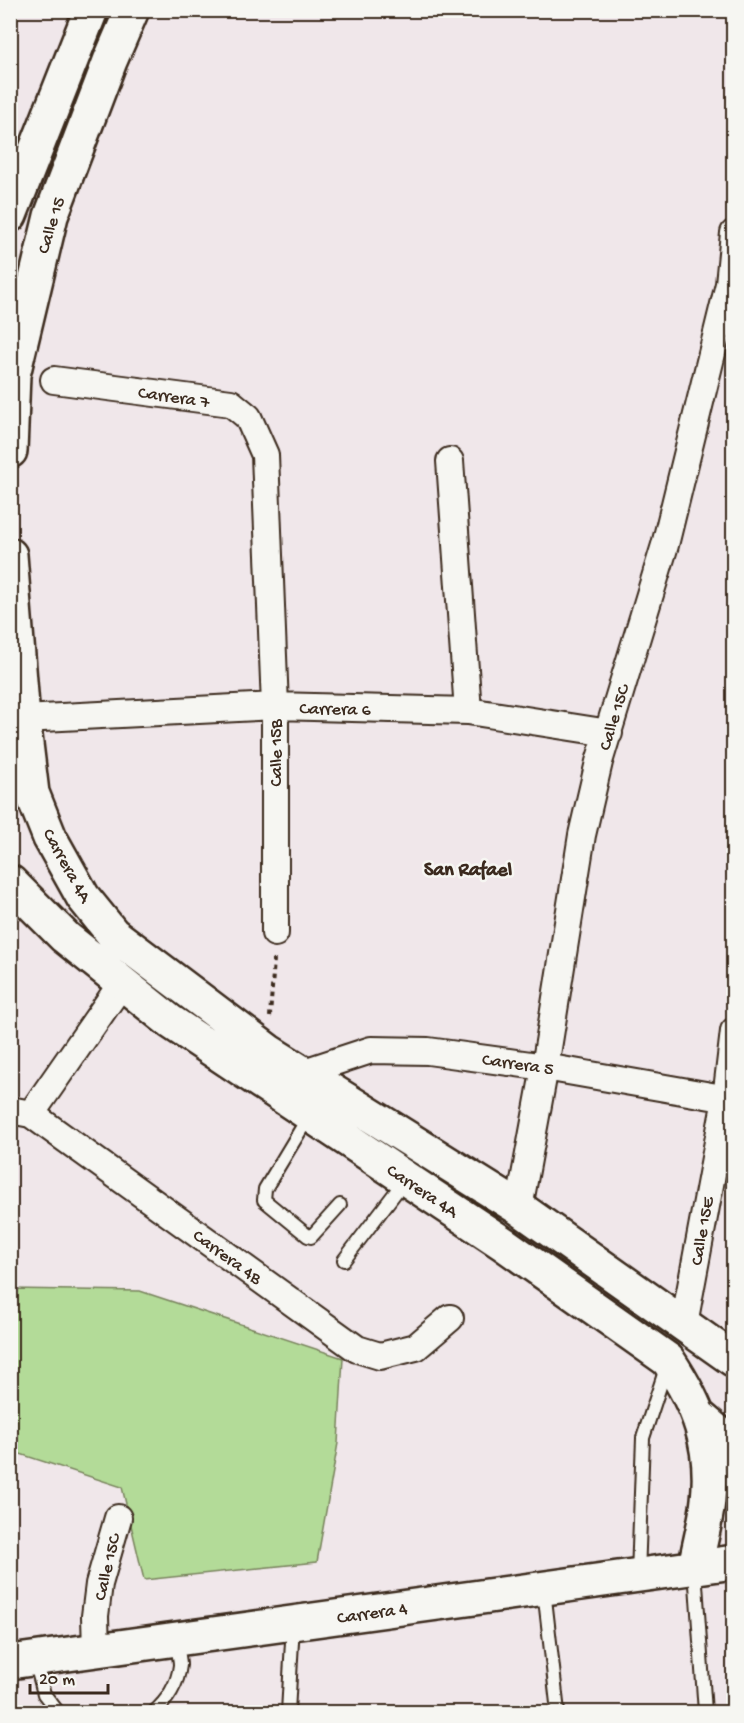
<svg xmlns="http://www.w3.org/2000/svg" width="744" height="1723" viewBox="0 0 744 1723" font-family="'Gochi Hand',sans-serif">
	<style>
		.green { fill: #b3db98; stroke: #77825b; stroke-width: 1.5 }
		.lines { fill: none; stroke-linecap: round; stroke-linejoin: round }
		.service-casing { stroke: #3b2a1e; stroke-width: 16 }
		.minor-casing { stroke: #3b2a1e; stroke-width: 30 }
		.secondary-casing { stroke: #3b2a1e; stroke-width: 38 }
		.primary-casing { stroke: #3b2a1e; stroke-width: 38 }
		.path { stroke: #3b2a1e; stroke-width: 4; stroke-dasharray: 4.5 4.5; stroke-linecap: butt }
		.service { stroke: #f6f6f2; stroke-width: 12 }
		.minor { stroke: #f6f6f2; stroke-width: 26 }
		.secondary { stroke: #f6f6f2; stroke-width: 33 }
		.primary { stroke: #f6f6f2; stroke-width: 33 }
		.labels { text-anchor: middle; stroke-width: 5; stroke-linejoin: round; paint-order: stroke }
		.street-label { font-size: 18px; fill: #3b2a1e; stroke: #f6f6f2 }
		.neighbourhood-label { font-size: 20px; font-weight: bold; fill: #3b2a1e; stroke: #f6f6f2 }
	</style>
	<rect width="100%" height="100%" fill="#f0e7ea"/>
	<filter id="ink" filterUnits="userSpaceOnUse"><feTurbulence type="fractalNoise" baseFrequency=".0167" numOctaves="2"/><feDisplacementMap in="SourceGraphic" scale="12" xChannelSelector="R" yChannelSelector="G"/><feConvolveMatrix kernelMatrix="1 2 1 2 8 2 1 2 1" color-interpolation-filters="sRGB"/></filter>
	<g filter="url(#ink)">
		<path class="green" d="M 11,1289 L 140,1291 L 343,1358 L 338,1443 L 317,1562 L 144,1580 L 122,1487 L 11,1451 Z"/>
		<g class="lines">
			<defs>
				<path id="service" d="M 309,1116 L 265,1189 L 264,1200 L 308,1236 L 311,1237 L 340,1205
					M 344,1260 L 405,1180
					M 695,1570 L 705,1712
					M 638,1575 L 643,1438 L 667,1365
					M 544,1590 L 558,1712
					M 35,1660 L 44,1694 L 58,1712
					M 154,1712 C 167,1701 178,1684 180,1665 C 180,1657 177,1648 175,1640
					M 288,1712 L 293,1624"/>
				<path id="minor" d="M 54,380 L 231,403 L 248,417 L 265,455 L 275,706 L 275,933
					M 450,461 L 468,711
					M 23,719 L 275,706 L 468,711 L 609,733
					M 304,1072 L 371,1050 L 428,1051 L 545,1067 L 734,1100
					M 10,1110 L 31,1114 L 357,1349 L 380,1356 L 416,1347 L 450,1318
					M 31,1114 L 122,983
					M 519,1208 L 545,1067 L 582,835 L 599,762 L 665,545 L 729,284 L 734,233
					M 684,1324 L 726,1099 L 734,1031
					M 96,1651 L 95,1616 L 99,1584 L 118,1518"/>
				<path id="secondary" d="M 10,215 L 91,10
					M 10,451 L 13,375 L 51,216 L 110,61 L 132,10
					M 10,555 L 23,719 L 32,793 L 50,838 L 83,897 L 113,934 L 268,1051 L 519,1208 L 734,1360
					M 10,882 L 65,937 L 171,1022 L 504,1244 L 668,1360 C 698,1405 714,1445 708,1500 C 706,1522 699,1545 695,1568
					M 700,1417 L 734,1446"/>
				<path id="primary" d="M 10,1662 L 734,1562"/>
			</defs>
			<use href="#service" class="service-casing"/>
			<use href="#minor" class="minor-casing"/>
			<use href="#secondary" class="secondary-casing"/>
			<use href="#primary" class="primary-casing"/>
			<path class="path" d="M 270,1017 L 274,959"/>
			<use href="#service" class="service"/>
			<use href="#minor" class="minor"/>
			<use href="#secondary" class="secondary"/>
			<use href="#primary" class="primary"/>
		</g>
	</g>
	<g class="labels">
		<g class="street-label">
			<text transform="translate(50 225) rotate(-73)" y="6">Calle 15</text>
			<text transform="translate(174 396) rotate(8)" y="6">Carrera 7</text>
			<text transform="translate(335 708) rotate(1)" y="6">Carrera 6</text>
			<text transform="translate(613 717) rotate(-73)" y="6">Calle 15C</text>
			<text transform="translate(275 753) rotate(-90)" y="6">Calle 15B</text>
			<text transform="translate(68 865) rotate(61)" y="6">Carrera 4A</text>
			<text transform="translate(518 1063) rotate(8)" y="6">Carrera 5</text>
			<text transform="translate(423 1190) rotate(34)" y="6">Carrera 4A</text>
			<text transform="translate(701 1231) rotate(-80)" y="6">Calle 15E</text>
			<text transform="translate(228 1256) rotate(36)" y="6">Carrera 4B</text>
			<text transform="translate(106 1567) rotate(-77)" y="6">Calle 15C</text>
			<text transform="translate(372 1612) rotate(-8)" y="6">Carrera 4</text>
		</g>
		<g class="neighbourhood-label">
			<text x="468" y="875">San Rafael</text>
		</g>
	</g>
	<rect width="744" height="1723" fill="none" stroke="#f6f6f2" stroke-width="36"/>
	<rect x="18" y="18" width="708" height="1687" fill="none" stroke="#3b2a1e" stroke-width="2" filter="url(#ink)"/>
	<path d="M30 1684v9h78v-9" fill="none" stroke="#3b2a1e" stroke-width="3"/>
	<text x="39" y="1684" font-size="18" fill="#3b2a1e" stroke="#f6f6f2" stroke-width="4.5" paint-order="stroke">20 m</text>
</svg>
